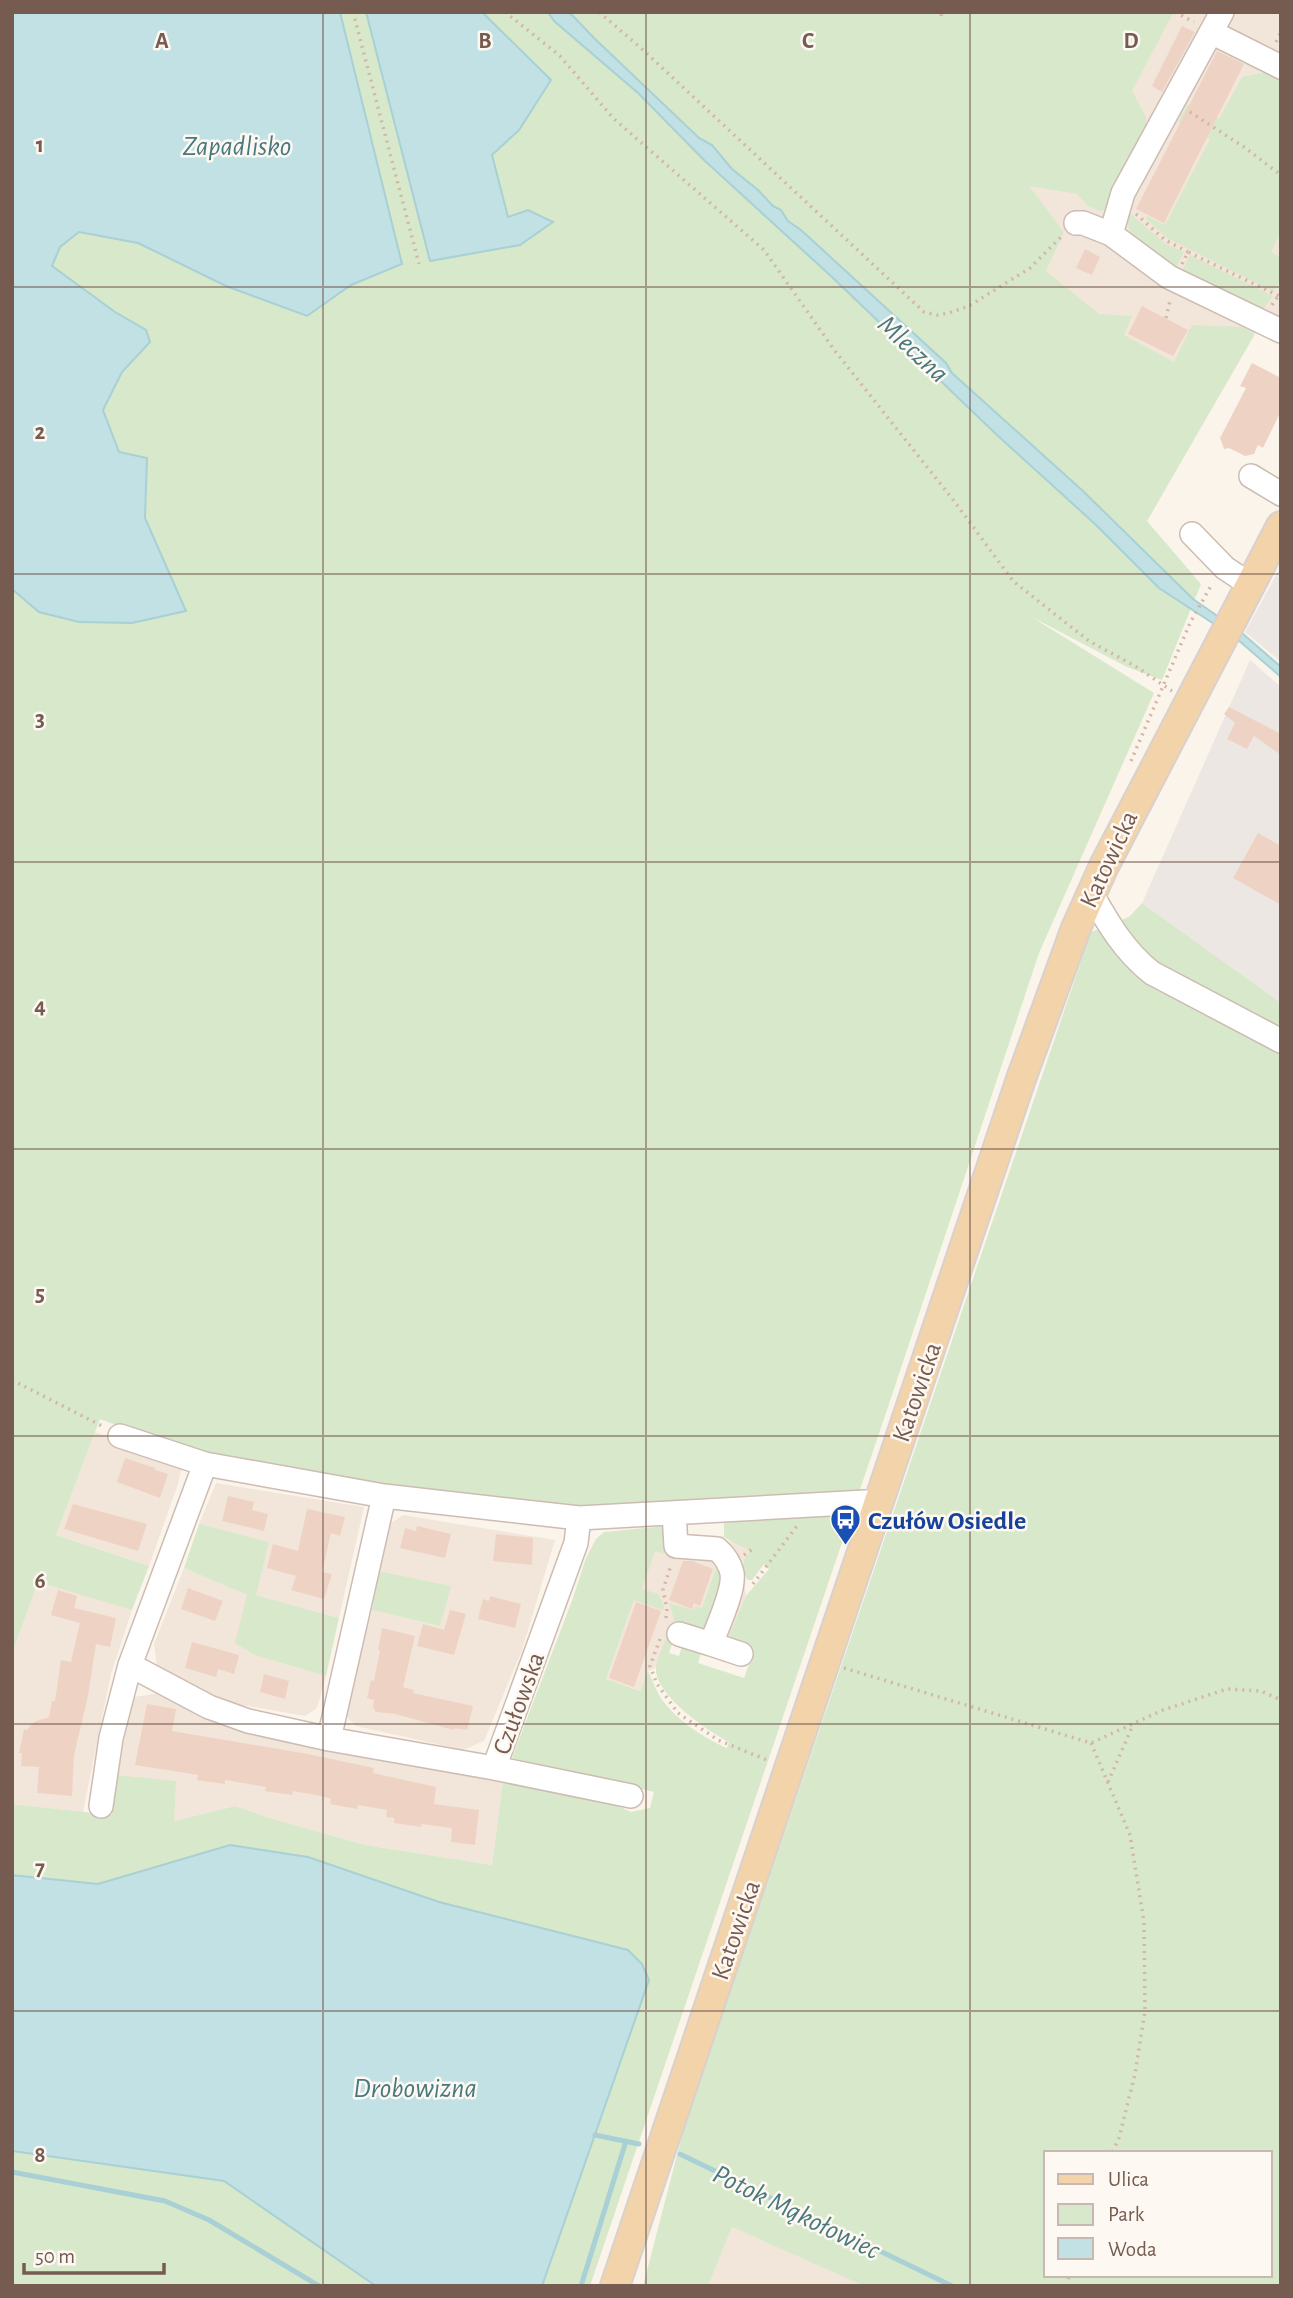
<svg xmlns="http://www.w3.org/2000/svg" width="1293" height="2298" viewBox="0 0 1293 2298" font-family="'Alegreya Sans',sans-serif">
	<style>
		.residential { fill: #f2e6da }
		.industrial { fill: #ede7e3 }
		.green { fill: #d8e8ca; fill-rule: evenodd }
		.water { fill: #c1e1e4; stroke: #a8d0d5; stroke-width: 2 }
		.lines { fill: none; stroke-linecap: round; stroke-linejoin: round }
		.stream { stroke: #a8d0d5; stroke-width: 5 }
		.building { fill: #eed3c5 }
		.minor-casing { stroke: #cdbcb2; stroke-width: 26 }
		.major-casing { stroke: #d8d1ce; stroke-width: 32 }
		.path { stroke: #d4b6a8; stroke-width: 3.5; stroke-dasharray: 2 5; stroke-linecap: butt }
		.minor { stroke: #fff; stroke-width: 23 }
		.major { stroke: #f3d3aa; stroke-width: 28 }
		.grid { fill: none; stroke: #755b50; stroke-width: 2; stroke-opacity: 0.55 }
		.labels { text-anchor: middle; stroke-width: 5; stroke-linejoin: round; paint-order: stroke }
		.street-label { font-size: 26px; fill: #755b50; stroke: #fef8f2 }
		.transit-label { font-size: 26px; font-weight: bold; fill: #164399; stroke: #fef8f2; text-anchor: start }
		.water-label { font-size: 28px; font-style: italic; fill: #47797f; stroke: #fef8f2 }
		.grid-label { font-size: 23px; text-anchor: middle; font-weight: bold; fill: #755b50; stroke: #fef8f2; stroke-width: 5; stroke-linejoin: round; paint-order: stroke }
	</style>
	<rect width="100%" height="100%" fill="#fbf4eb"/>
	<path class="residential" d="M 1174,12 L 1281,12 L 1281,323 L 1265,315 L 1147,521 L 1045,271 L 1028,185 L 1077,194 Z
		M 95,1432 L 183,1462 L 178,1484 L 149,1566 L 56,1535 Z
		M 216,1483 L 364,1507 L 339,1618 L 256,1595 L 199,1524 Z
		M 403,1515 L 555,1540 L 522,1650 L 484,1741 L 463,1750 L 356,1726 L 343,1713 L 372,1610 L 440,1626 L 450,1586 L 379,1571 L 391,1523 Z
		M 724,1536 L 728,1541 L 741,1544 L 751,1552 L 742,1563 L 746,1596 L 722,1656 L 667,1636 L 656,1668 L 648,1671 L 640,1691 L 606,1679 L 634,1600 L 655,1550 L 669,1555 L 684,1537 Z
		M 184,1568 L 247,1595 L 257,1656 L 326,1676 L 317,1708 L 305,1716 L 214,1700 L 157,1666 L 154,1644 Z
		M 38,1581 L 132,1610 L 111,1674 L 83,1812 L 12,1804 L 12,1653 Z
		M 160,1693 L 201,1718 L 259,1737 L 503,1782 L 492,1865 L 365,1845 L 273,1819 L 235,1806 L 174,1821 L 116,1775 L 134,1697 Z
		M 732,2227 L 864,2286 L 708,2286 Z"/>
	<path class="industrial" d="M 1281,566 L 1281,662 L 1245,632 Z
		M 1250,660 L 1281,687 L 1281,1003 L 1142,903 Z"/>
	<path class="green" d="M 339,12 L 366,12 L 430,260 L 552,222 L 528,210 L 508,217 L 492,154 L 519,130 L 509,41 L 482,12 L 1174,12 L 1132,91 L 1146,117 L 1146,130 L 1107,209 L 1099,211 L 1087,205 L 1077,194 L 1029,186 L 1064,232 L 1046,271 L 1099,314 L 1132,316 L 1124,335 L 1174,362 L 1192,325 L 1243,327 L 1255,334 L 1147,521 L 1201,584 L 1162,680 L 1127,667 L 1030,616 L 1154,693 L 1039,953 L 891,1398 L 590,2286 L 542,2286 L 439,1902 L 308,1857 L 230,1845 L 98,1884 L 12,1875 L 12,1804 L 112,1815 L 116,1775 L 176,1781 L 174,1821 L 235,1806 L 273,1819 L 365,1845 L 492,1865 L 503,1782 L 601,1798 L 631,1812 L 650,1808 L 654,1792 L 512,1758 L 573,1598 L 586,1558 L 596,1539 L 604,1532 L 666,1526 L 670,1555 L 655,1551 L 642,1589 L 658,1594 L 664,1606 L 663,1610 L 634,1600 L 606,1679 L 640,1691 L 648,1671 C 653,1681 657,1693 663,1701 C 678,1721 704,1738 727,1748 L 729,1742 C 707,1731 659,1697 656,1672 C 655,1661 664,1645 667,1635 L 670,1634 L 675,1635 L 669,1653 L 679,1656 L 683,1643 L 702,1649 L 698,1663 L 744,1678 L 754,1651 L 729,1640 L 728,1638 L 746,1596 L 769,1569 L 764,1564 L 752,1580 L 748,1580 C 740,1570 742,1560 750,1552 C 741,1544 730,1543 724,1536 L 724,1523 L 742,1521 L 742,1503 L 584,1507 L 384,1488 L 211,1456 L 164,1443 L 100,1419 L 56,1535 L 149,1566 L 132,1610 L 38,1582 L 12,1653 L 12,589 L 132,623 L 186,611 L 145,518 L 147,459 L 119,452 L 103,410 L 122,372 L 150,342 L 146,330 L 115,312 L 52,266 L 60,247 L 79,232 L 138,243 L 226,286 L 307,316 L 351,285 L 402,264 Z
		M 1266,72 L 1281,79 L 1281,231 L 1271,252 L 1281,257 L 1281,278 L 1274,292 L 1167,238 L 1146,219 L 1147,216 L 1165,225 L 1210,139 L 1178,122 L 1188,104 L 1219,119 L 1242,77 Z
		M 1126,210 L 1166,244 L 1184,252 L 1175,270 C 1150,253 1126,244 1126,210 Z
		M 1190,255 L 1273,296 L 1262,310 L 1182,271 Z
		M 1142,903 L 1281,1003 L 1281,2286 L 864,2286 L 732,2227 L 708,2286 L 643,2286 L 684,2128 L 1091,932 L 1129,917 ZM 1046,2153 L 1270,2153 L 1270,2275 L 1046,2275 Z
		M 199,1524 L 269,1542 L 256,1595 L 339,1618 L 326,1676 L 257,1656 L 235,1643 L 247,1595 L 184,1568 Z
		M 718,1563 L 725,1574 L 706,1629 L 700,1632 L 676,1625 L 669,1603 L 693,1610 L 695,1606 L 702,1608 Z
		M 379,1571 L 451,1586 L 440,1626 L 372,1610 Z
		M 12,2151 L 224,2181 L 376,2286 L 12,2286 Z"/>
	<path class="water" d="M 12,12 L 340,12 L 402,264 L 351,285 L 307,316 L 226,286 L 138,243 L 79,232 L 60,247 L 52,266 L 115,312 L 146,330 L 150,342 L 122,372 L 103,410 L 119,452 L 147,458 L 145,518 L 186,611 L 132,623 L 79,622 L 39,612 L 12,589 Z
		M 366,12 L 482,12 L 551,80 L 519,130 L 492,155 L 508,217 L 528,210 L 553,222 L 520,245 L 430,261 Z
		M 548,12 L 568,12 L 573,16 L 594,38 L 699,138 L 712,145 L 732,169 L 758,190 L 773,206 L 781,210 L 788,221 L 801,230 L 946,363 L 952,373 L 1084,492 L 1193,599 L 1242,633 L 1281,667 L 1281,677 L 1237,639 L 1159,588 L 1095,524 L 997,435 L 832,277 L 705,161 L 638,93 L 554,21 Z
		M 230,1845 L 308,1857 L 439,1902 L 628,1950 L 642,1964 L 649,1980 L 542,2286 L 376,2286 L 224,2181 L 12,2151 L 12,1875 L 98,1884 Z"/>
	<g class="lines">
		<path class="stream" d="M 595,2135 L 639,2144
			M 680,2154 L 952,2286
			M 12,2172 L 165,2201 L 209,2220 L 319,2286
			M 581,2286 L 626,2141"/>
	</g>
	<path class="building" d="M 1182,26 L 1195,32 L 1162,92 L 1152,86 Z
		M 1217,51 L 1244,64 L 1164,223 L 1136,209 Z
		M 1085,249 L 1100,257 L 1092,275 L 1076,268 Z
		M 1142,306 L 1188,330 L 1173,356 L 1128,334 Z
		M 1252,363 L 1281,378 L 1281,411 L 1263,448 L 1258,445 L 1254,454 L 1245,456 L 1229,448 L 1224,449 L 1220,438 L 1246,388 L 1240,386 Z
		M 1229,707 L 1281,734 L 1281,755 L 1254,736 L 1247,749 L 1227,739 L 1235,723 L 1224,714 Z
		M 1258,833 L 1281,846 L 1281,905 L 1233,878 Z
		M 125,1458 L 155,1468 L 155,1470 L 168,1474 L 160,1498 L 117,1482 Z
		M 228,1496 L 254,1502 L 252,1510 L 268,1514 L 264,1531 L 222,1521 Z
		M 73,1504 L 147,1524 L 138,1551 L 64,1529 Z
		M 307,1509 L 345,1517 L 340,1536 L 331,1533 L 322,1572 L 332,1574 L 324,1599 L 291,1590 L 296,1576 L 267,1568 L 273,1544 L 298,1551 Z
		M 417,1526 L 451,1534 L 445,1558 L 400,1548 L 405,1528 L 416,1531 Z
		M 496,1534 L 533,1538 L 532,1565 L 493,1561 Z
		M 683,1561 L 692,1561 L 713,1569 L 700,1606 L 694,1603 L 692,1609 L 669,1600 Z
		M 188,1588 L 223,1601 L 215,1621 L 181,1609 Z
		M 58,1590 L 77,1596 L 74,1608 L 116,1618 L 110,1647 L 96,1644 L 88,1696 L 74,1755 L 72,1796 L 37,1793 L 39,1767 L 21,1766 L 22,1753 L 19,1753 L 24,1729 L 27,1730 L 34,1722 L 49,1717 L 52,1701 L 55,1701 L 61,1660 L 71,1662 L 80,1623 L 51,1615 Z
		M 490,1596 L 521,1604 L 515,1628 L 478,1619 L 483,1599 L 489,1601 Z
		M 636,1602 L 661,1611 L 634,1687 L 609,1678 Z
		M 450,1610 L 466,1614 L 454,1655 L 417,1646 L 423,1624 L 444,1630 Z
		M 382,1628 L 415,1636 L 403,1687 L 414,1690 L 413,1693 L 473,1706 L 467,1730 L 454,1728 L 454,1730 L 395,1714 L 376,1712 L 373,1707 L 374,1700 L 367,1698 L 371,1680 L 374,1681 L 380,1650 L 378,1650 Z
		M 192,1642 L 239,1655 L 234,1674 L 218,1669 L 216,1677 L 185,1668 Z
		M 264,1674 L 289,1681 L 285,1699 L 260,1692 Z
		M 147,1704 L 176,1709 L 172,1731 L 308,1754 L 374,1768 L 373,1773 L 436,1787 L 434,1804 L 479,1810 L 475,1845 L 451,1842 L 452,1829 L 451,1828 L 422,1824 L 421,1827 L 394,1823 L 394,1818 L 386,1817 L 387,1810 L 358,1805 L 357,1809 L 330,1804 L 331,1799 L 321,1796 L 293,1791 L 292,1795 L 278,1793 L 265,1791 L 266,1787 L 225,1780 L 225,1784 L 210,1782 L 197,1780 L 198,1775 L 135,1765 Z"/>
	<g class="lines">
		<defs>
			<path id="minor" d="M 1211,32 L 1281,67
				M 1076,223 L 1083,223 L 1111,234 L 1169,277 L 1281,331
				M 1111,234 L 1123,193 L 1222,12
				M 1251,476 L 1281,494
				M 1192,534 L 1225,568 L 1249,584
				M 1091,893 C 1108,923 1124,951 1152,973 L 1281,1041
				M 120,1436 L 205,1464 L 384,1496 L 579,1518 L 865,1502 L 879,1504
				M 674,1513 L 676,1546 L 717,1549 C 724,1555 730,1564 732,1573 C 735,1590 717,1627 711,1644 L 741,1654
				M 679,1634 L 711,1644
				M 130,1665 L 209,1707 L 248,1721 L 329,1739 L 494,1768 L 576,1543 L 579,1518
				M 329,1739 L 384,1496
				M 494,1768 L 631,1796
				M 101,1806 L 111,1738 L 130,1665 L 205,1464"/>
			<path id="major" d="M 615,2286 L 1021,1079 L 1076,928 L 1104,866 L 1281,526"/>
		</defs>
		<use href="#minor" class="minor-casing"/>
		<use href="#major" class="major-casing"/>
		<path class="path" d="M 353,12 L 419,264
			M 505,12 L 559,55 L 613,118 L 764,250 L 835,351 L 954,501 L 1013,581 L 1089,641 L 1135,666 L 1172,691
			M 599,12 L 642,49 L 924,312 L 937,315 L 949,313 L 969,306 L 1030,268 L 1063,235
			M 1175,12 L 1194,22
			M 941,16 L 942,12
			M 1276,42 L 1281,32
			M 1190,112 L 1244,147 L 1281,175
			M 1136,214 L 1165,240 L 1188,252
			M 1182,264 L 1188,252 L 1281,297
			M 1272,305 L 1281,292
			M 1166,318 L 1170,301
			M 1131,761 L 1190,623 L 1212,584
			M 12,1380 L 104,1427
			M 744,1555 L 754,1548
			M 753,1584 L 797,1526
			M 666,1618 L 667,1609 L 663,1590 L 671,1565
			M 660,1639 L 650,1666 L 657,1684 L 678,1713 L 718,1740 L 767,1760
			M 844,1668 L 1091,1743 L 1163,1710 L 1227,1689 L 1261,1691 L 1281,1700
			M 1091,1743 L 1130,1835 L 1144,1922 L 1145,2011 L 1135,2074 L 1119,2138 L 1112,2153
			M 1108,1782 L 1133,1725
			M 1067,2286 L 1069,2275"/>
		<use href="#minor" class="minor"/>
		<use href="#major" class="major"/>
	</g>
	<path class="grid" d="M 323,12 L 323,2286M 646,12 L 646,2286M 970,12 L 970,2286M 12,287 L 1281,287M 12,574 L 1281,574M 12,862 L 1281,862M 12,1149 L 1281,1149M 12,1436 L 1281,1436M 12,1724 L 1281,1724M 12,2011 L 1281,2011"/>
	<defs>
		<symbol id="bus-pin" viewBox="-11 -11 22 30"><path d="M0 17L-7.5 6A9.5 9.5 0 1 1 7.5 6Z" fill="#1a4fb4" stroke="#fef8f2"/><path d="M-5-6H5V4H4V6H2V4H-2V6H-4V4H-5ZM-3.5-4V0h7V-4ZM-3.5 1.2v1.5H-2V1.2ZM2 1.2v1.5H3.5V1.2Z" fill="#fff"/></symbol>
	</defs>
	<g fill-rule="evenodd">
		<use href="#bus-pin" x="828" y="1502" width="35" height="47"/>
	</g>
	<g class="labels">
		<g class="street-label">
			<text transform="translate(1108 859) rotate(-65)" y="9">Katowicka</text>
			<text transform="translate(916 1392) rotate(-71)" y="9">Katowicka</text>
			<text transform="translate(518 1703) rotate(-70)" y="9">Czułowska</text>
			<text transform="translate(735 1930) rotate(-71)" y="9">Katowicka</text>
		</g>
		<g class="transit-label">
			<text x="868" y="1529">Czułów Osiedle</text>
		</g>
		<g class="water-label">
			<text x="237" y="155">Zapadlisko</text>
			<text transform="translate(914 348) rotate(43)" y="10">Mleczna</text>
			<text x="415" y="2097">Drobowizna</text>
			<text transform="translate(797 2211) rotate(26)" y="10">Potok Mąkołowiec</text>
		</g>
	</g>
	<g class="grid-label">
		<text x="162" y="48">A</text>
		<text x="485" y="48">B</text>
		<text x="808" y="48">C</text>
		<text x="1131" y="48">D</text>
		<text x="40" y="152">1</text>
		<text x="40" y="439">2</text>
		<text x="40" y="726">3</text>
		<text x="40" y="1013">4</text>
		<text x="40" y="1301">5</text>
		<text x="40" y="1588">6</text>
		<text x="40" y="1875">7</text>
		<text x="40" y="2162">8</text>
	</g>
	<rect width="1293" height="2298" fill="none" stroke="#755b50" stroke-width="28"/>
	<rect x="1044" y="2151" width="228" height="126" fill="#fef8f2" stroke="#c7b9b1" stroke-width="2"/>
	<rect x="1058" y="2174" width="35" height="10" fill="#f3d3aa" stroke="#c7b9b1" stroke-width="2"/>
	<text x="1108" y="2186" font-size="21" fill="#755b50">Ulica</text>
	<rect x="1058" y="2204" width="35" height="21" fill="#d8e8ca" stroke="#c7b9b1" stroke-width="2"/>
	<text x="1108" y="2221" font-size="21" fill="#755b50">Park</text>
	<rect x="1058" y="2238" width="35" height="21" fill="#c1e1e4" stroke="#c7b9b1" stroke-width="2"/>
	<text x="1108" y="2256" font-size="21" fill="#755b50">Woda</text>
	<path d="M24 2263v10h140v-10" fill="none" stroke="#755b50" stroke-width="3.5"/>
	<text x="35" y="2263" font-size="21" fill="#755b50" stroke="#fef8f2" stroke-width="5" paint-order="stroke">50 m</text>
</svg>
